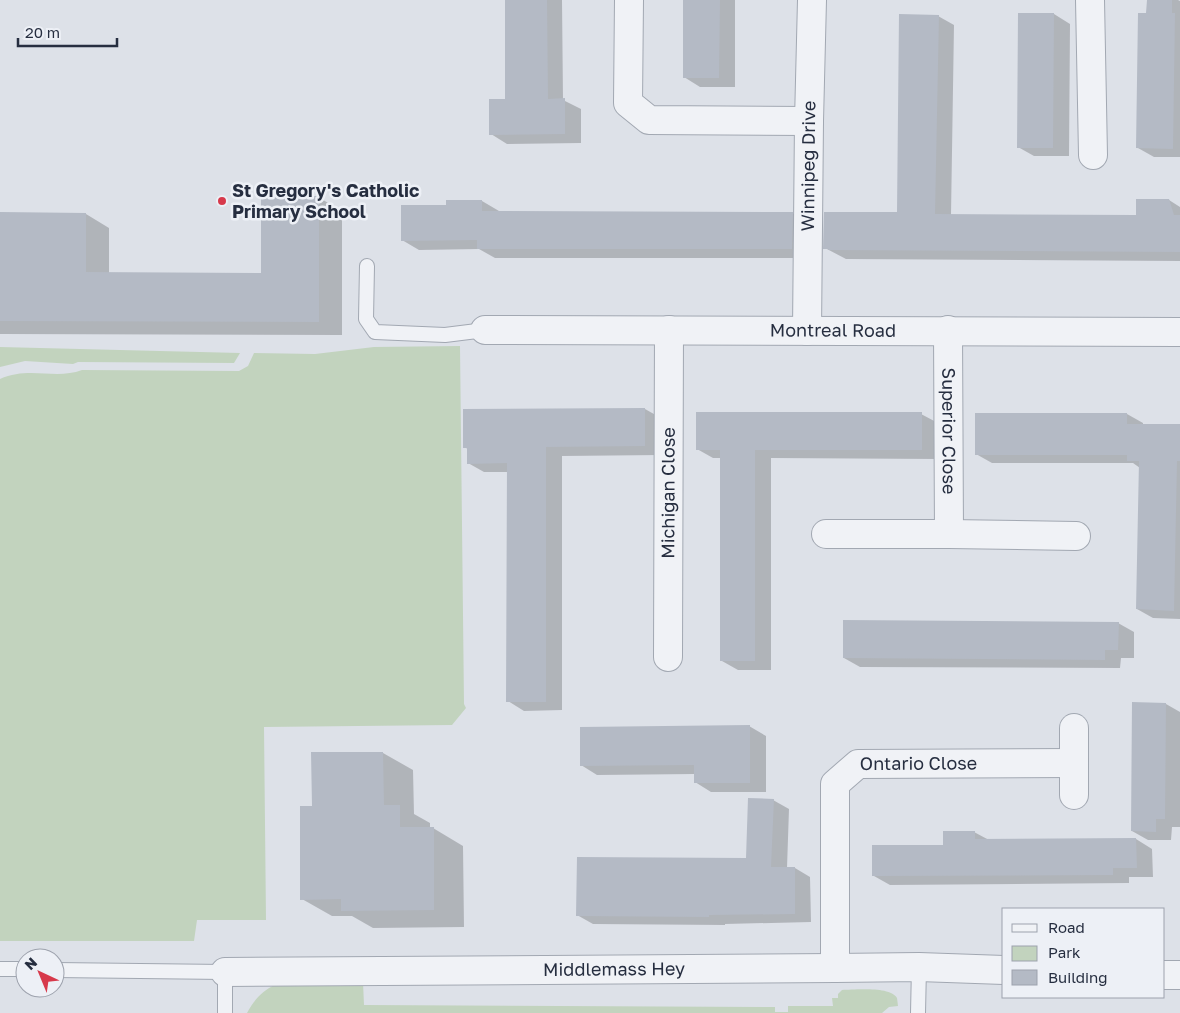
<svg xmlns="http://www.w3.org/2000/svg" width="1180" height="1013" viewBox="0 0 1180 1013" font-family="'Golos Text',sans-serif">
	<style>
		.green { fill: #c2d3be }
		.shadow { fill: #0003 }
		.building { fill: #b4bac5 }
		.lines { fill: none; stroke-linecap: round; stroke-linejoin: round }
		.lane-casing { stroke: #a2a8b2; stroke-width: 16 }
		.street-casing { stroke: #a2a8b2; stroke-width: 30 }
		.lane { stroke: #f0f2f6; stroke-width: 14 }
		.street { stroke: #f0f2f6; stroke-width: 28 }
		.poi-dot { fill: #d7394b; stroke: #edf0f6; stroke-width: 2 }
		.labels { text-anchor: middle; stroke-width: 5; stroke-linejoin: round; paint-order: stroke }
		.street-label { font-size: 18px; fill: #262e40; stroke: #edf0f6 }
		.poi-label { font-size: 18px; font-weight: bold; fill: #262e40; stroke: #edf0f6; text-anchor: start }
	</style>
	<rect width="100%" height="100%" fill="#dde1e8"/>
	<path class="green" d="M 460,346 L 464,704 L 466,708 L 452,725 L 264,727 L 266,920 L 197,920 L 194,941 L 0,941 L 0,379 C 29,366 56,380 82,370 L 239,371 L 248,366 L 254,353 L 315,354 L 374,347 Z
		M 0,347 L 240,353 L 234,363 L 78,362 L 73,364 L 25,361 L 0,367 Z
		M 363,982 L 364,1005 L 775,1007 L 775,1012 L 788,1012 L 788,1006 L 833,1006 L 832,998 L 838,998 L 838,994 L 842,990 C 854,990 890,986 897,998 C 897,998 898,1005 898,1006 L 889,1007 L 882,1013 L 247,1013 C 254,1000 262,991 275,985 Z"/>
	<path class="shadow" d="M 507,0 L 562,0 L 563,100 L 581,109 L 581,143 L 507,144 L 491,134 L 507,100 Z
		M 685,0 L 735,0 L 735,87 L 700,87 L 684,77 Z
		M 1148,0 L 1178,0 L 1180,1 L 1180,157 L 1154,157 L 1138,148 Z
		M 1054,14 L 1070,24 L 1069,156 L 1034,156 L 1018,147 Z
		M 938,16 L 954,25 L 951,215 L 1137,216 L 1169,200 L 1180,207 L 1180,261 L 846,259 L 825,248 L 898,213 Z
		M 318,197 L 342,211 L 342,335 L 0,334 L 0,214 L 86,214 L 109,228 L 109,274 L 262,274 Z
		M 482,201 L 499,211 L 499,212 L 792,213 L 809,222 L 809,258 L 495,258 L 479,249 L 419,250 L 402,240 Z
		M 645,409 L 661,418 L 661,455 L 562,456 L 562,710 L 524,711 L 508,701 L 508,472 L 484,472 L 468,463 L 468,449 L 464,447 Z
		M 921,414 L 938,423 L 937,459 L 771,458 L 771,670 L 738,670 L 722,661 L 721,458 L 713,458 L 697,449 Z
		M 1127,414 L 1143,423 L 1143,426 L 1180,426 L 1180,619 L 1153,618 L 1137,609 L 1140,468 L 1133,463 L 992,463 L 976,454 Z
		M 1118,623 L 1134,632 L 1134,658 L 1121,658 L 1120,668 L 860,667 L 844,658 Z
		M 1166,704 L 1180,712 L 1180,827 L 1172,827 L 1171,840 L 1148,840 L 1132,831 Z
		M 749,726 L 766,736 L 766,792 L 711,792 L 695,782 L 695,774 L 597,775 L 581,765 Z
		M 383,753 L 413,770 L 414,814 L 430,823 L 430,828 L 433,828 L 463,846 L 464,927 L 373,928 L 352,916 L 332,916 L 302,899 L 313,807 L 312,754 Z
		M 773,800 L 789,809 L 787,868 L 795,868 L 810,877 L 811,922 L 725,924 L 725,925 L 593,924 L 577,915 L 747,859 Z
		M 974,832 L 989,840 L 1136,839 L 1152,849 L 1153,877 L 1129,877 L 1129,883 L 890,885 L 874,876 L 944,847 Z"/>
	<path class="building" d="M 505,0 L 547,0 L 548,99 L 565,98 L 565,134 L 489,135 L 489,99 L 505,99 Z
		M 683,0 L 720,0 L 719,78 L 683,78 Z
		M 1147,0 L 1172,0 L 1172,13 L 1175,13 L 1173,149 L 1136,148 L 1138,13 L 1146,13 Z
		M 1018,13 L 1054,13 L 1053,148 L 1017,148 Z
		M 899,14 L 939,15 L 935,214 L 1136,215 L 1136,199 L 1169,199 L 1174,215 L 1180,215 L 1180,252 L 828,250 L 828,249 L 823,249 L 824,212 L 897,212 Z
		M 261,196 L 319,196 L 319,322 L 0,321 L 0,212 L 86,213 L 86,272 L 261,273 Z
		M 446,200 L 482,200 L 482,211 L 793,212 L 792,249 L 477,249 L 477,240 L 401,241 L 401,205 L 446,205 Z
		M 645,408 L 645,446 L 546,447 L 546,702 L 506,702 L 507,463 L 467,464 L 467,448 L 463,448 L 463,409 Z
		M 696,412 L 922,412 L 922,450 L 755,450 L 755,661 L 720,661 L 720,450 L 696,450 Z
		M 975,413 L 1127,413 L 1127,424 L 1180,424 L 1180,461 L 1177,461 L 1174,611 L 1136,609 L 1139,461 L 1127,461 L 1127,455 L 975,455 Z
		M 843,620 L 1119,622 L 1118,650 L 1105,650 L 1105,660 L 843,658 Z
		M 1132,702 L 1166,703 L 1165,819 L 1156,819 L 1156,832 L 1131,831 Z
		M 750,725 L 750,783 L 694,783 L 694,765 L 580,766 L 580,727 Z
		M 311,752 L 383,752 L 384,805 L 400,805 L 400,827 L 434,827 L 434,910 L 341,911 L 341,899 L 300,900 L 300,806 L 312,806 Z
		M 748,798 L 774,799 L 771,867 L 795,867 L 795,914 L 709,915 L 709,917 L 576,916 L 577,857 L 746,858 Z
		M 943,831 L 975,831 L 975,839 L 1136,838 L 1137,868 L 1113,868 L 1113,875 L 872,876 L 872,845 L 943,845 Z"/>
	<g class="lines">
		<defs>
			<path id="lane" d="M 367,266 L 366,319 L 375,332 L 445,335 L 485,330
				M 0,969 L 25,969
				M 55,970 L 225,972 L 225,1013
				M 918,1013 L 919,967"/>
			<g id="street">
				<path d="M 629,0 L 628,103 L 649,120 L 809,121"/>
				<path d="M 1090,0 L 1093,155"/>
				<path id="s1" d="M 485,330 C 716,331 948,330 1180,332"/>
				<path id="s2" d="M 948,330 L 949,534"/>
				<path id="s3" d="M 807,331 L 809,121 L 812,0"/>
				<path d="M 826,534 L 949,534 L 1076,536"/>
				<path id="s4" d="M 668,657 L 669,330"/>
				<path d="M 1074,795 L 1074,728"/>
				<path id="s5" d="M 835,968 L 835,784 L 858,764 L 1074,763"/>
				<path id="s6" d="M 225,972 L 835,968 L 919,967 L 1004,970"/>
				<path d="M 1164,975 L 1180,975"/>
			</g>
		</defs>
		<use href="#lane" class="lane-casing"/>
		<use href="#street" class="street-casing"/>
		<use href="#lane" class="lane"/>
		<use href="#street" class="street"/>
	</g>
	<circle class="poi-dot" cx="222" cy="201" r="5"/>
	<g class="labels">
		<g class="street-label">
			<text dy="6" stroke="none"><textPath href="#s3" startOffset="165">Winnipeg Drive</textPath></text>
			<text dy="6" stroke="none"><textPath href="#s1" startOffset="348">Montreal Road</textPath></text>
			<text dy="6" stroke="none"><textPath href="#s2" startOffset="101">Superior Close</textPath></text>
			<text dy="6" stroke="none"><textPath href="#s4" startOffset="164">Michigan Close</textPath></text>
			<text dy="6" stroke="none"><textPath href="#s5" startOffset="275">Ontario Close</textPath></text>
			<text dy="6" stroke="none"><textPath href="#s6" startOffset="389">Middlemass Hey</textPath></text>
		</g>
		<g class="poi-label">
			<text x="232" y="197">St Gregory's Catholic<tspan x="232" dy="21">Primary School</tspan></text>
		</g>
	</g>
	<rect x="1002" y="908" width="162" height="90" fill="#edf0f6" stroke="#9da2ad"/>
	<rect x="1012" y="924" width="25" height="8" fill="#f0f2f6" stroke="#9da2ad"/>
	<text x="1048" y="933" font-size="15" fill="#262e40">Road</text>
	<rect x="1012" y="946" width="25" height="15" fill="#c2d3be" stroke="#9da2ad"/>
	<text x="1048" y="958" font-size="15" fill="#262e40">Park</text>
	<rect x="1012" y="970" width="25" height="15" fill="#b4bac5" stroke="#9da2ad"/>
	<text x="1048" y="983" font-size="15" fill="#262e40">Building</text>
	<g transform="translate(40 973) rotate(316)"><circle r="24" fill="#edf0f6" stroke="#9da2ad"/>
	<path d="M0-4L9 19L0 12L-9 19Z" fill="#d7394b"/>
	<text y="-8" font-size="14" font-weight="bold" text-anchor="middle" fill="#262e40">N</text>
	</g>
	<path d="M18 38v8h99v-8" fill="none" stroke="#262e40" stroke-width="2.5"/>
	<text x="25" y="38" font-size="15" fill="#262e40" stroke="#edf0f6" stroke-width="4" paint-order="stroke">20 m</text>
</svg>
